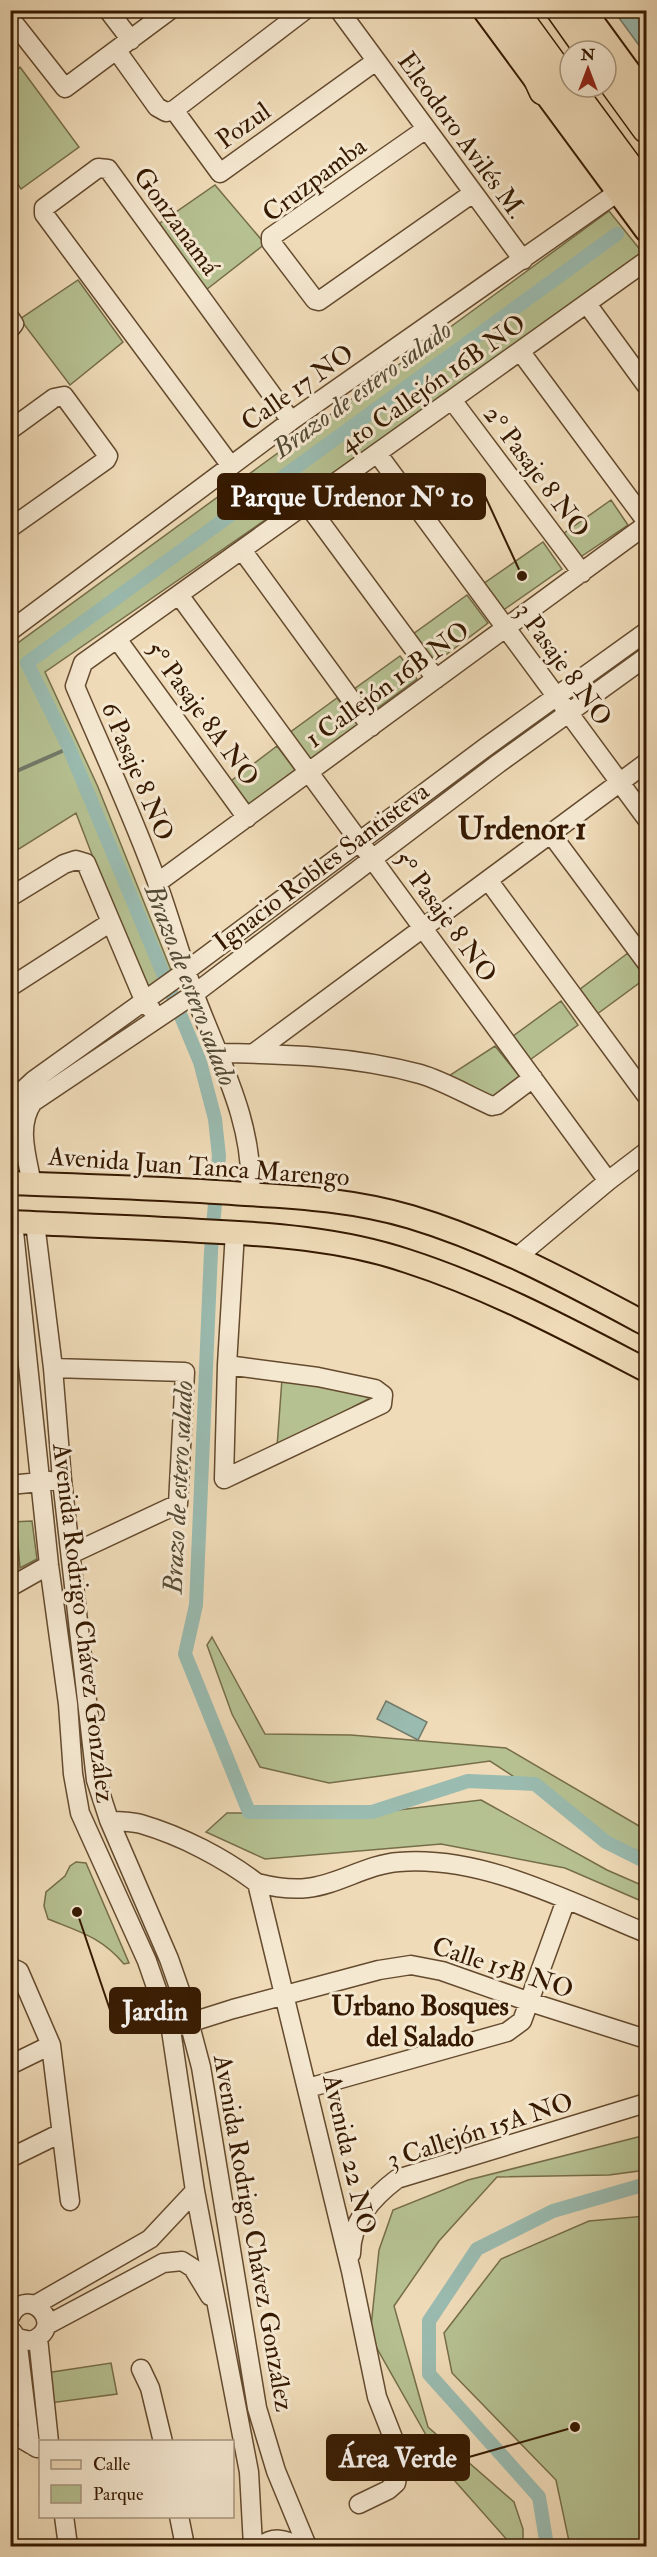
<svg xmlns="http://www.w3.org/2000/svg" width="657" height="2557" viewBox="0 0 657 2557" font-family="'IM FELL Double Pica',serif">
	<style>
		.green { fill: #b6c192; stroke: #766d49; stroke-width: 1.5 }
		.water { fill: #9abbb0; stroke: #727a6a; stroke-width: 1.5 }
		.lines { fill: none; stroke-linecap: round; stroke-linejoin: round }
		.stream { stroke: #727a6a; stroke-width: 4 }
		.canal { stroke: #9abbb0; stroke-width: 14 }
		.minor-casing { stroke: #644a2e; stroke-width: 21 }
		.major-casing { stroke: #351900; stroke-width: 26 }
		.highway-casing { stroke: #351900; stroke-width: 30 }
		.minor { stroke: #f5e8d1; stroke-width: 18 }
		.major { stroke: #efdbb8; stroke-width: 22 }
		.highway { stroke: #efdbb8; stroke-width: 27 }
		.labels { text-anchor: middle; stroke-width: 6; stroke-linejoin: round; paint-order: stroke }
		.street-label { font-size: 26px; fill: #351900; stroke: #f5e8d1 }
		.water-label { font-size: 27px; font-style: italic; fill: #534a35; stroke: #f5e8d1 }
		.neighbourhood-label { font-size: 27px; font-weight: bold; fill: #351900; stroke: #f5e8d1 }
		.district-label { font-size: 32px; font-weight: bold; fill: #351900; stroke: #f5e8d1 }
		.leader { fill: none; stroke: #351900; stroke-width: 2 }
		.callout-dot { fill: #351900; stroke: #f5e8d1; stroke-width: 2 }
		.callout { fill: #351900; stroke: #351900; stroke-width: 2 }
		.callout-label { font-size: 27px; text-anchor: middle; font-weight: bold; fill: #fff }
	</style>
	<rect width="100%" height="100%" fill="#efdbb8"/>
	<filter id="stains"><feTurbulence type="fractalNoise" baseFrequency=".00333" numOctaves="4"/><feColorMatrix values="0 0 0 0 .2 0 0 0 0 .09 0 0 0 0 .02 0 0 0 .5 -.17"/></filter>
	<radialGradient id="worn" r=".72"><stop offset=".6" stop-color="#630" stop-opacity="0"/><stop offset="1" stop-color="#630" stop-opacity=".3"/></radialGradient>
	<path class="green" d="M 20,67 L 79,147 L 21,189 L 11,174 L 11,75 Z
		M 215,185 L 265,244 L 202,293 L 153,228 Z
		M 609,211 L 646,257 L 45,672 L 98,787 L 173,975 L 145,993 L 76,813 L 11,854 L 11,648 Z
		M 78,280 L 123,342 L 70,385 L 20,319 Z
		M 611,500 L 628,525 L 576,560 L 560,536 Z
		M 543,542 L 562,569 L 502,611 L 483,584 Z
		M 467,595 L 488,623 L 431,666 L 409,637 Z
		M 400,656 L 417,679 L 367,716 L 350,692 Z
		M 337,698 L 358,725 L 306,764 L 285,736 Z
		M 277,746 L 295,770 L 245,808 L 227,784 Z
		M 628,953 L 646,978 L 593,1017 L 575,993 Z
		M 561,1001 L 578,1025 L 527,1062 L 509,1039 Z
		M 495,1046 L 521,1078 L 491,1099 L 444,1079 Z
		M 282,1379 L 372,1397 L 277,1447 Z
		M 32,1521 L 37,1559 L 20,1568 L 17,1533 L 11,1533 L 11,1522 Z
		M 212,1637 L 265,1734 L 351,1735 L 506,1748 L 646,1830 L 646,1854 L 610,1840 L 490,1761 L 329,1783 L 260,1767 L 232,1714 L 207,1645 Z
		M 481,1800 L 607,1870 L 646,1887 L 646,1903 L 565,1868 L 441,1844 L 265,1859 L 206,1832 L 227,1813 L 373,1813 Z
		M 76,1862 L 86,1863 L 129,1963 L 124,1964 C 101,1937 80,1932 48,1919 L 44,1906 L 46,1892 L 65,1876 L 70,1866 Z
		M 646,2135 L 646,2170 L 609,2175 L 497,2177 L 439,2241 L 394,2306 L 428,2427 L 514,2502 L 523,2529 L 523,2546 L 510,2546 L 509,2542 L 447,2472 L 370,2336 L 379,2250 L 393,2210 L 468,2180 Z
		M 646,2216 L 646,2509 L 641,2546 L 570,2546 L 556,2480 L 452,2373 L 444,2333 L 501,2259 L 589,2221 Z
		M 111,2363 L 117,2394 L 50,2403 L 46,2373 Z"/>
	<path class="water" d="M 614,11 L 646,11 L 646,55 Z
		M 386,1701 L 427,1722 L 418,1740 L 377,1719 Z"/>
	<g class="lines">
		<path class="stream" d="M 10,774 L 69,748"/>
		<path class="canal" d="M 617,234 L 27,663 L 69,748 L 200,1062 L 215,1119 L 219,1156 L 211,1251 L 196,1605 L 185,1654 L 249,1812 L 372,1812 L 468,1781 L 535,1784 L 606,1842 L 646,1862
			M 547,2546 L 539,2497 L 429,2374 L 429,2321 L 477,2249 L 553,2211 L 646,2184"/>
		<defs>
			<path id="minor" d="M 108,10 L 131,40
				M 339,10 L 523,260
				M 10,18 L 65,88 L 170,10
				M 117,51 L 157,107 L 166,112 L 174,110
				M 174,110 L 220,173 L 376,61
				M 174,110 L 305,10
				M 426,129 L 271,237 L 271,242 L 315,300 L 319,301 L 473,193
				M 587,304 L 646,385
				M 10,318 L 14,324 L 10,329
				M 520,351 L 646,521
				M 452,400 L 582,573
				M 10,430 L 54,398 L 64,396 L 108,456 L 106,460 L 10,528
				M 377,453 L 646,818
				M 231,466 L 44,214 L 44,208 L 98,168 L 108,169 L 291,421
				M 307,504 L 436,679
				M 242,550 L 371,727
				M 179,595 L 608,1181
				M 10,631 L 291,421 L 618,192
				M 117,639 L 247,818
				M 551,834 L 646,962
				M 488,880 L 646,1095
				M 157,883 L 646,525
				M 10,897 L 64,864 L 76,860 L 86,863 L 144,1000 L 151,1009
				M 10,987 L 111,922
				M 218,1053 C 286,1054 354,1056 420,1074 C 444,1081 469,1096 492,1106 L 497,1105 L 533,1078
				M 254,1053 L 646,763
				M 10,1109 L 19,1094 L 34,1080 L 186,971 L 486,747 L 646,632
				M 32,1184 C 27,1157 16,1126 33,1102 L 194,994 L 499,763 L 646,657
				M 250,1194 C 255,1123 218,1058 194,993 C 181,958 171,921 158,885 C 134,818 103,752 75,686 L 83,663 L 646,261
				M 13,1222 L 49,1565 L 68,1704 L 73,1774 L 80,1813 L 147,1961 L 171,2030 L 195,2191 L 249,2472 L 253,2546
				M 35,1223 L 53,1368 L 62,1480 L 96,1780 L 109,1820 L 169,1959 L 183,1999 L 201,2067 L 257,2408 L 276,2471 L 307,2546
				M 516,1258 L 608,1181 L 646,1152
				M 227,1365 L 318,1377 L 375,1389 L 383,1395 L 382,1404 L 224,1479 L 227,1365 L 235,1232
				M 53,1368 L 185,1372 L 178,1504 L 71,1554
				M 10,1485 L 50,1481
				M 10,1587 L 49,1565
				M 109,1820 C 119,1822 131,1821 141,1824 C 182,1836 224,1858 257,1883 L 351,2271 L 377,2397 L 397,2448 L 400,2462 L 396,2483 L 388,2490 L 359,2504
				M 257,1883 C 273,1887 290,1890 307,1888 C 338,1885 367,1864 399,1862 C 483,1855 570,1902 646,1933
				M 10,1967 L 19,1971 L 51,2045 L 10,2065
				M 179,2026 L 233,2009 L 379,1970 L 411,1965 L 442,1971 L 530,2002 L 646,2039
				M 51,2045 L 70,2201
				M 308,2088 L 507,2032 L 522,2021 L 566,1900
				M 10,2158 L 61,2133
				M 351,2254 C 351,2221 372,2198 397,2179 L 646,2103
				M 35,2305 L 150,2239 L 195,2191
				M 10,2317 C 27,2282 69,2326 31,2341 L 17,2338 L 12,2331
				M 47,2325 L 163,2263 L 182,2261 L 193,2268 L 210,2296
				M 17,2338 L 30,2444
				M 38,2338 L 49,2442
				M 141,2369 L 150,2388 L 163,2442
				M 10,2432 L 37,2448
				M 64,2516 L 68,2546
				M 179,2516 L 185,2546
				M 261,2546 C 273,2536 285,2539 298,2546"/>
			<path id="major" d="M 484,10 L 646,230
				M 584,10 L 646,95
				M 10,1183 C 89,1186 168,1188 246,1194 C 302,1197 357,1201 411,1217 C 494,1242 571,1284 646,1324
				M 10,1222 C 74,1225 138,1227 201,1231 C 270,1234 342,1239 407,1261 C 491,1288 569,1330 646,1370"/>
			<path id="highway" d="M 514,10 L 570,87
				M 560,10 L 589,51
				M 518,36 L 543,91
				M 606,74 L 646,129
				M 570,87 L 646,190"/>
		</defs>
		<use href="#minor" class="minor-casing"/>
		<use href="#major" class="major-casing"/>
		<use href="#highway" class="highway-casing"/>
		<use href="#minor" class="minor"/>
		<use href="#major" class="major"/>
		<use href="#highway" class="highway"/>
	</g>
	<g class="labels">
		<g class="street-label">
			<text transform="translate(243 125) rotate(-36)" y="9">Pozul</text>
			<text transform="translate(462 135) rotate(54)" y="9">Eleodoro Avilés M.</text>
			<text transform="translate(314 179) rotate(-37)" y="9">Cruzpamba</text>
			<text transform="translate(177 221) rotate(54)" y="9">Gonzanamá</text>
			<text transform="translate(432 383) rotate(-35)" y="9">4to Callejón 16B NO</text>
			<text transform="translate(297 387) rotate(-35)" y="9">Calle 17 NO</text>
			<text transform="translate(537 471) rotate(53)" y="9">2° Pasaje 8 NO</text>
			<text transform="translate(564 664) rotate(54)" y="9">3 Pasaje 8 NO</text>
			<text transform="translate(387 684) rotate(-36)" y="9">1 Callejón 16B NO</text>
			<text transform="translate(203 713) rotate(54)" y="9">5° Pasaje 8A NO</text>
			<text transform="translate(138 771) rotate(67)" y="9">6 Pasaje 8 NO</text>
			<text transform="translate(321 866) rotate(-37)" y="9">Ignacio Robles Santisteva</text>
			<text transform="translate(446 916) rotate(54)" y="9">5° Pasaje 8 NO</text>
			<text transform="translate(199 1166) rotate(4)" y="9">Avenida Juan Tanca Marengo</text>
			<text transform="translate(84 1623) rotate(83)" y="9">Avenida Rodrigo Chávez González</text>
			<text transform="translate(503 1967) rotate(18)" y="9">Calle 15B NO</text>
			<text transform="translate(480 2130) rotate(-18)" y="9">3 Callejón 15A NO</text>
			<text transform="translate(350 2154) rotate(77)" y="9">Avenida 22 NO</text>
			<text transform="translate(254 2233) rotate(80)" y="9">Avenida Rodrigo Chávez González</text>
		</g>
		<g class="water-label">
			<text transform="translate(362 389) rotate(-36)" y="9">Brazo de estero salado</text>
			<text transform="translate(191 985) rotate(69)" y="9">Brazo de estero salado</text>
			<text transform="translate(178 1487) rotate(-87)" y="9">Brazo de estero salado</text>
		</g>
		<g class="neighbourhood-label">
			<text x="420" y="2015">Urbano Bosques<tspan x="420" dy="31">del Salado</tspan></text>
		</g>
		<g class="district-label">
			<text x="522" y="839">Urdenor 1</text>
		</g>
	</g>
	<path class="leader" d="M522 576L485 496M77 1912L110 2010M575 2427L469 2457"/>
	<g class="callout-dot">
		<circle cx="522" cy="576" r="6"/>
		<circle cx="77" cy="1912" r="6"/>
		<circle cx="575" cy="2427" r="6"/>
	</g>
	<g class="callout">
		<rect x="218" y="474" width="267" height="45" rx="6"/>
		<rect x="110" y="1988" width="90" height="45" rx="6"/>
		<rect x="327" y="2435" width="142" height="45" rx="6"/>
	</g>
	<g class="callout-label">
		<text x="352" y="506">Parque Urdenor Nº 10</text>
		<text x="155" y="2020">Jardin</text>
		<text x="398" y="2467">Área Verde</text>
	</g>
	<rect width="657" height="2557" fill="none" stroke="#efdbb8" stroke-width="36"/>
	<rect x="12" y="12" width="633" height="2533" fill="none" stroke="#351900" stroke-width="3"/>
	<rect x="18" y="18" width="621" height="2521" fill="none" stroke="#351900" stroke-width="1.5"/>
	<rect x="39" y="2440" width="195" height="78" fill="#f5e8d1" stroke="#a8957d" stroke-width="1.5"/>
	<rect x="51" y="2460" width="30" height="9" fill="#efdbb8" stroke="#a8957d" stroke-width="1.5"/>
	<text x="93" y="2470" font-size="18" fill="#351900">Calle</text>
	<rect x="51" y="2485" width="30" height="18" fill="#b6c192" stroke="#a8957d" stroke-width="1.5"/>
	<text x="93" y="2500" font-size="18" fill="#351900">Parque</text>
	<g transform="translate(588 69)"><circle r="28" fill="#f5e8d1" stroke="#a8957d" stroke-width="1.5"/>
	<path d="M0-4.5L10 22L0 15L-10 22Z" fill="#8f2418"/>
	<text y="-9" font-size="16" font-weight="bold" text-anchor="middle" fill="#351900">N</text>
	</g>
	<rect width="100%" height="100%" filter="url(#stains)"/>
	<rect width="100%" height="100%" fill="url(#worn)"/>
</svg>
